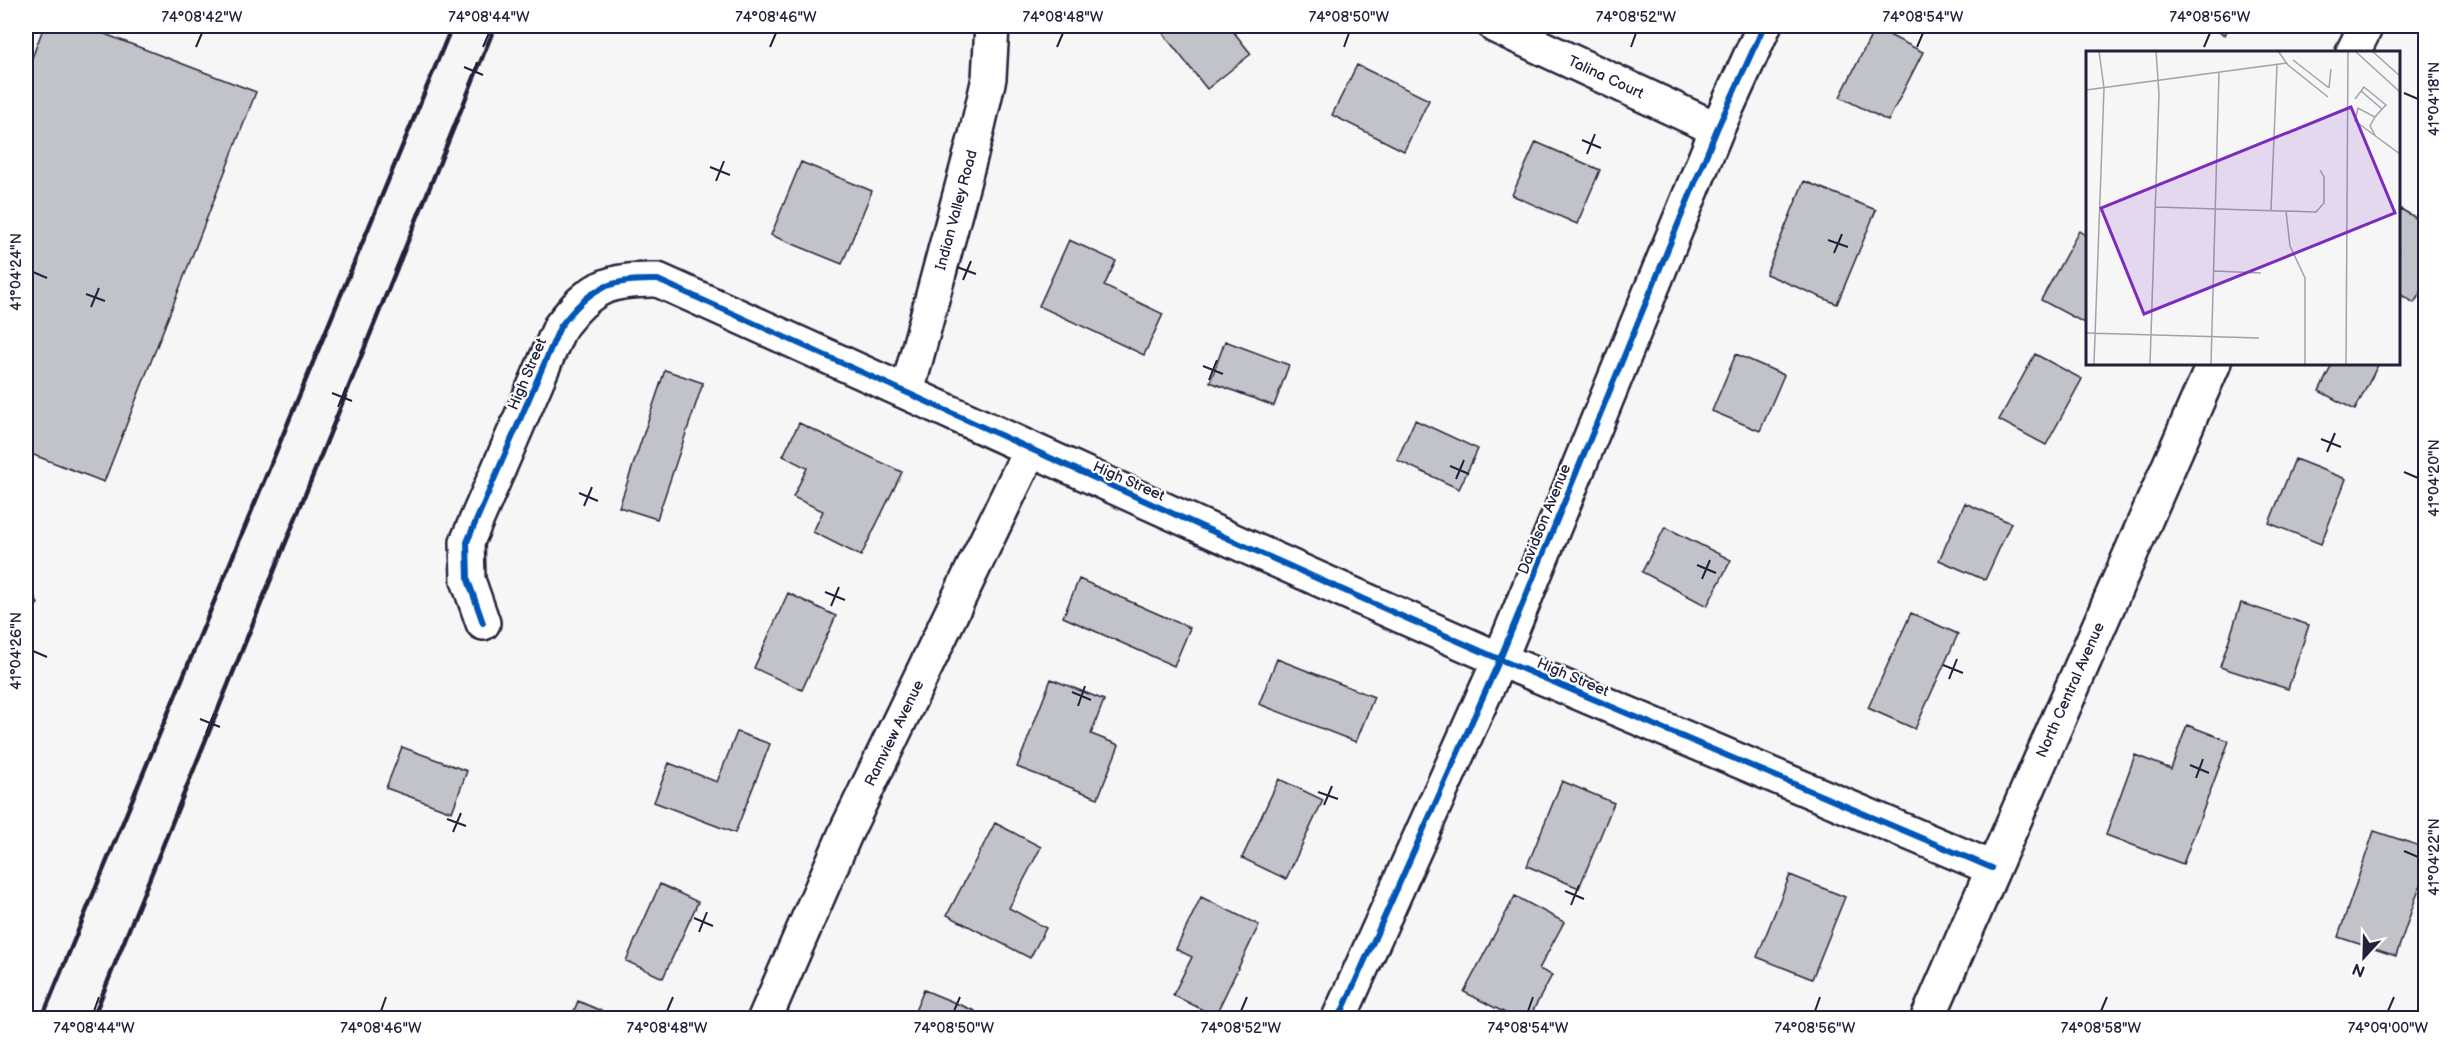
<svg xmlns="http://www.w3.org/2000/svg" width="2451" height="1044" viewBox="0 0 2451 1044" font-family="'Balsamiq Sans',sans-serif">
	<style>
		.building { fill: #c2c2c9; stroke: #22223b; stroke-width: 1.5 }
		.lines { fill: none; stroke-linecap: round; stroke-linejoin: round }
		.minor-casing { stroke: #22223b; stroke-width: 38 }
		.major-casing { stroke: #22223b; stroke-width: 38 }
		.minor { stroke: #fff; stroke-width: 33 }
		.major { stroke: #fff; stroke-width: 33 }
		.rail { stroke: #22223b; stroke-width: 4.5 }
		.cycleway-casing { stroke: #fff; stroke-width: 10 }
		.cycleway { stroke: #0057b8; stroke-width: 6 }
		.ticks { fill: none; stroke: #22223b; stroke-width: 2 }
		.labels { text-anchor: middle; stroke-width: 4.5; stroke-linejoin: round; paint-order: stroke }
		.street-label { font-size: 15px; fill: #22223b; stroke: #fff }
		.inset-road { fill: none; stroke: #a1a1ac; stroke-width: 1.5 }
		.view { fill: #7b2cbf; fill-opacity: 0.15; stroke: #7b2cbf; stroke-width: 3 }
		.inset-edge { fill: none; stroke: #22223b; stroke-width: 3 }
		.neatline { fill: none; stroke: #22223b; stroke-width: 2 }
		.ticks-label { font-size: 15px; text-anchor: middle; fill: #22223b }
	</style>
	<rect width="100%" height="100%" fill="#f6f6f7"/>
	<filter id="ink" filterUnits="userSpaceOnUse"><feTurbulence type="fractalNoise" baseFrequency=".0167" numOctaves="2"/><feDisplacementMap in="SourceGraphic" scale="12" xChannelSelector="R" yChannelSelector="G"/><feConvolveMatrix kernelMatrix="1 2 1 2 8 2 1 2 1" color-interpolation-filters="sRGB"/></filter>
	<g filter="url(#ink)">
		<path class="building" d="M 44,26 L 84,26 L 256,92 L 104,482 L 26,452 L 26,74 Z
			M 1157,26 L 1229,26 L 1251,54 L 1207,89 Z
			M 2206,26 L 2229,26 L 2225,35 Z
			M 1875,28 L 1923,52 L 1888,121 L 1840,97 Z
			M 1357,65 L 1429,100 L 1404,151 L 1332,115 Z
			M 1536,142 L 1600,170 L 1577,224 L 1512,195 Z
			M 801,162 L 872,191 L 842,264 L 771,235 Z
			M 1804,181 L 1876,210 L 1837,304 L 1766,274 Z
			M 2401,209 L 2426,224 L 2426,284 L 2414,303 L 2398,293 L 2398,213 Z
			M 2079,231 L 2088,237 L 2088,325 L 2041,300 Z
			M 1069,240 L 1116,261 L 1104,286 L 1163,314 L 1144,355 L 1039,306 Z
			M 1225,341 L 1289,365 L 1274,406 L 1210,382 Z
			M 1736,354 L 1784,375 L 1760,431 L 1712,411 Z
			M 2035,354 L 2082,379 L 2046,445 L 1999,420 Z
			M 2333,363 L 2379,363 L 2355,410 L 2319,391 Z
			M 665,370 L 703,383 L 657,519 L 619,507 Z
			M 1415,420 L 1478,449 L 1459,489 L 1397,460 Z
			M 799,423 L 902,472 L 861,556 L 813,532 L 823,511 L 793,497 L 807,468 L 783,456 Z
			M 2295,459 L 2346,479 L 2321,544 L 2269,523 Z
			M 1965,503 L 2011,523 L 1985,580 L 1939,560 Z
			M 1665,527 L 1731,560 L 1707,606 L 1642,572 Z
			M 1079,579 L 1190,628 L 1174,666 L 1063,617 Z
			M 26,580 L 38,604 L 26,611 Z
			M 788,593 L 836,616 L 802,690 L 754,668 Z
			M 2241,603 L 2309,625 L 2288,689 L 2220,667 Z
			M 1911,613 L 1958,634 L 1915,729 L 1868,708 Z
			M 1277,659 L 1374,697 L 1356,742 L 1259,704 Z
			M 1051,679 L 1104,700 L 1091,734 L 1119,745 L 1098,798 L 1017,767 Z
			M 2187,725 L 2229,741 L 2183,864 L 2106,835 L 2135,755 L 2171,769 Z
			M 737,732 L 770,744 L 735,833 L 654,802 L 669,763 L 717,782 Z
			M 402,747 L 467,771 L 452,812 L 386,788 Z
			M 1279,779 L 1323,800 L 1286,879 L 1242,858 Z
			M 1562,781 L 1614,803 L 1579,888 L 1527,866 Z
			M 995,823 L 1041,847 L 1009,908 L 1046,928 L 1030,958 L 947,915 Z
			M 2374,831 L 2426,848 L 2426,868 L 2396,956 L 2338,937 Z
			M 1790,875 L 1845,897 L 1812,979 L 1757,957 Z
			M 660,884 L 698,902 L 663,978 L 626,961 Z
			M 1515,896 L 1564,922 L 1539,969 L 1552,975 L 1529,1018 L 1515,1018 L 1464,992 Z
			M 1201,897 L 1259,925 L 1215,1016 L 1173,995 L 1192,957 L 1176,949 Z
			M 924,990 L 975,1011 L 972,1018 L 912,1018 Z
			M 578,1001 L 618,1018 L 571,1018 Z
			M 2057,1013 L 2074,1018 L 2055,1018 Z"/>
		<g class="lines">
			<defs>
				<path id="minor" d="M 1495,26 L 1717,129
					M 907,392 L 976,135 L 989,78 L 992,26
					M 483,623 L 468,580 L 467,542 L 560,327 C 590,287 608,279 658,280 C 939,406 1217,536 1499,659 C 1663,730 1828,798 1992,868
					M 765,1018 L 846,832 L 1030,450
					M 1339,1018 L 1500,659 L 1717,129 L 1764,26"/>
				<path id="major" d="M 2353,52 L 2366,26
					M 1928,1018 L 2214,363"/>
			</defs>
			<use href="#minor" class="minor-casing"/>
			<use href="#major" class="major-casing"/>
			<use href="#minor" class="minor"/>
			<use href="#major" class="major"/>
			<path class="rail" d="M 42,1018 L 452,26
				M 93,1018 L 495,26"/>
			<defs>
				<path id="cycleway" d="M 483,623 L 468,580 L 467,542 L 560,327 C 590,287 608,279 658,280 C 939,406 1217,536 1499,659 C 1663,730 1828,798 1992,868
					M 1339,1018 L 1500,659 L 1717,129 L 1764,26"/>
			</defs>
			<use href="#cycleway" class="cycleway-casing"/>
			<use href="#cycleway" class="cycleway"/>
		</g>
	</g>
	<path class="ticks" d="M 196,47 L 202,33M 483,47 L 489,33M 770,47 L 776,33M 1057,47 L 1063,33M 1344,47 L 1349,33M 1631,47 L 1636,33M 1917,47 L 1923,33M 2204,47 L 2210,33M 464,67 L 483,75M 470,81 L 477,62M 2404,93 L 2418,99M 1582,140 L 1601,148M 1587,154 L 1595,134M 710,167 L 730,175M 716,181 L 724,161M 1828,240 L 1848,247M 1834,253 L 1842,234M 957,267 L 976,274M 33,272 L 47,278M 963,280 L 971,261M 86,294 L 105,301M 91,307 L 99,288M 1203,366 L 1223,374M 1209,380 L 1217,360M 332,393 L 352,401M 338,407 L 346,387M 2321,439 L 2341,447M 2327,452 L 2335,433M 1450,466 L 1469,474M 2404,472 L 2418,478M 1456,479 L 1464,460M 579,493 L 598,501M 584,506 L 592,487M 1697,565 L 1716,573M 1702,579 L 1710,560M 825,592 L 845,600M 831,606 L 839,587M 33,651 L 47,657M 1943,665 L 1963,673M 1949,679 L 1957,659M 1072,692 L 1091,700M 1078,706 L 1085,686M 200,719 L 220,727M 206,733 L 214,713M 2190,765 L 2209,773M 2196,778 L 2203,759M 1318,792 L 1338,799M 1324,805 L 1332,786M 447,819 L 466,826M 453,832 L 461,813M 2404,851 L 2418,857M 1565,891 L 1584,899M 1571,905 L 1579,885M 694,918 L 713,926M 699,932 L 707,912M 94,1011 L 99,997M 381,1011 L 386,997M 667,1011 L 673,997M 954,1011 L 960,997M 1241,1011 L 1247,997M 1528,1011 L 1533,997M 1815,1011 L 1820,997M 2101,1011 L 2107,997M 2388,1011 L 2394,997"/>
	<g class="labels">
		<g class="street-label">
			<text transform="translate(1606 77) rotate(25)" y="5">Talina Court</text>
			<text transform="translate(956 210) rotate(-75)" y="5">Indian Valley Road</text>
			<text transform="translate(527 374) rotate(-67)" y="5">High Street</text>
			<text transform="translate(1129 481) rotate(24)" y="5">High Street</text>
			<text transform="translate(1544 519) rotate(-68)" y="5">Davidson Avenue</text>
			<text transform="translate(1573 677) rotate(23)" y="5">High Street</text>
			<text transform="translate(2070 690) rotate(-66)" y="5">North Central Avenue</text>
			<text transform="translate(894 733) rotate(-64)" y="5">Ramview Avenue</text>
		</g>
	</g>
	<g transform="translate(2086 51)">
		<rect width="314" height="314" fill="#f6f6f7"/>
		<path class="inset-road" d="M 192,0 L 202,14 L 242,46M 269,0 L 314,41M 286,0 L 314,25M 207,9 L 243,37M 243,37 L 245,18M 0,39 L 201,12M 275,40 L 296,58 L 289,66M 269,48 L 278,36 L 300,54 L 296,58M 289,84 L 284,75 L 289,66 L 272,57 L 269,70 L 314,103M 69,156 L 230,161 L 238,152 L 238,126 L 234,119M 185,159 L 191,14M 200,160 L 204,195 L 219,227 L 219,313M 128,220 L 175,222M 0,282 L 173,287M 8,313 L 18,37 L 13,0M 64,313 L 73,43 L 70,0M 125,313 L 133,21M 260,313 L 262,0"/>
		<path class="view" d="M 265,56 L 309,162 L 58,263 L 15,157 Z"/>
		<rect width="314" height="314" class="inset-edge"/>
	</g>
	<rect width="2451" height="1044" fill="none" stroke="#fff" stroke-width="66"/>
	<g transform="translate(2364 957) rotate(202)" stroke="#ffffff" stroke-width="4.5" paint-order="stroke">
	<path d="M0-4.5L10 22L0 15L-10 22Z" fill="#22223b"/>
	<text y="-9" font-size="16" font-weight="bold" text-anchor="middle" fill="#22223b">N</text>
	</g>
	<rect x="33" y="33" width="2385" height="978" class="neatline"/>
	<g class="ticks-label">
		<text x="202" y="22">74°08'42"W</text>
		<text x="489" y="22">74°08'44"W</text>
		<text x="776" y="22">74°08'46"W</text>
		<text x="1063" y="22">74°08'48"W</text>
		<text x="1349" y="22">74°08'50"W</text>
		<text x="1636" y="22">74°08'52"W</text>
		<text x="1923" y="22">74°08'54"W</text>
		<text x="2210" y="22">74°08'56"W</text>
		<text transform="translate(2434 99) rotate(-90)" y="5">41°04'18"N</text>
		<text transform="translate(16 272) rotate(-90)" y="5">41°04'24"N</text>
		<text transform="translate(2434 478) rotate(-90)" y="5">41°04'20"N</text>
		<text transform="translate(16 651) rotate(-90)" y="5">41°04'26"N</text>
		<text transform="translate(2434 857) rotate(-90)" y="5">41°04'22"N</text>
		<text x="94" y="1033">74°08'44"W</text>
		<text x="381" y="1033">74°08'46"W</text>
		<text x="667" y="1033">74°08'48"W</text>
		<text x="954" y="1033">74°08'50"W</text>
		<text x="1241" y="1033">74°08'52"W</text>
		<text x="1528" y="1033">74°08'54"W</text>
		<text x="1815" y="1033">74°08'56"W</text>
		<text x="2101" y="1033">74°08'58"W</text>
		<text x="2388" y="1033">74°09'00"W</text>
	</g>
</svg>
